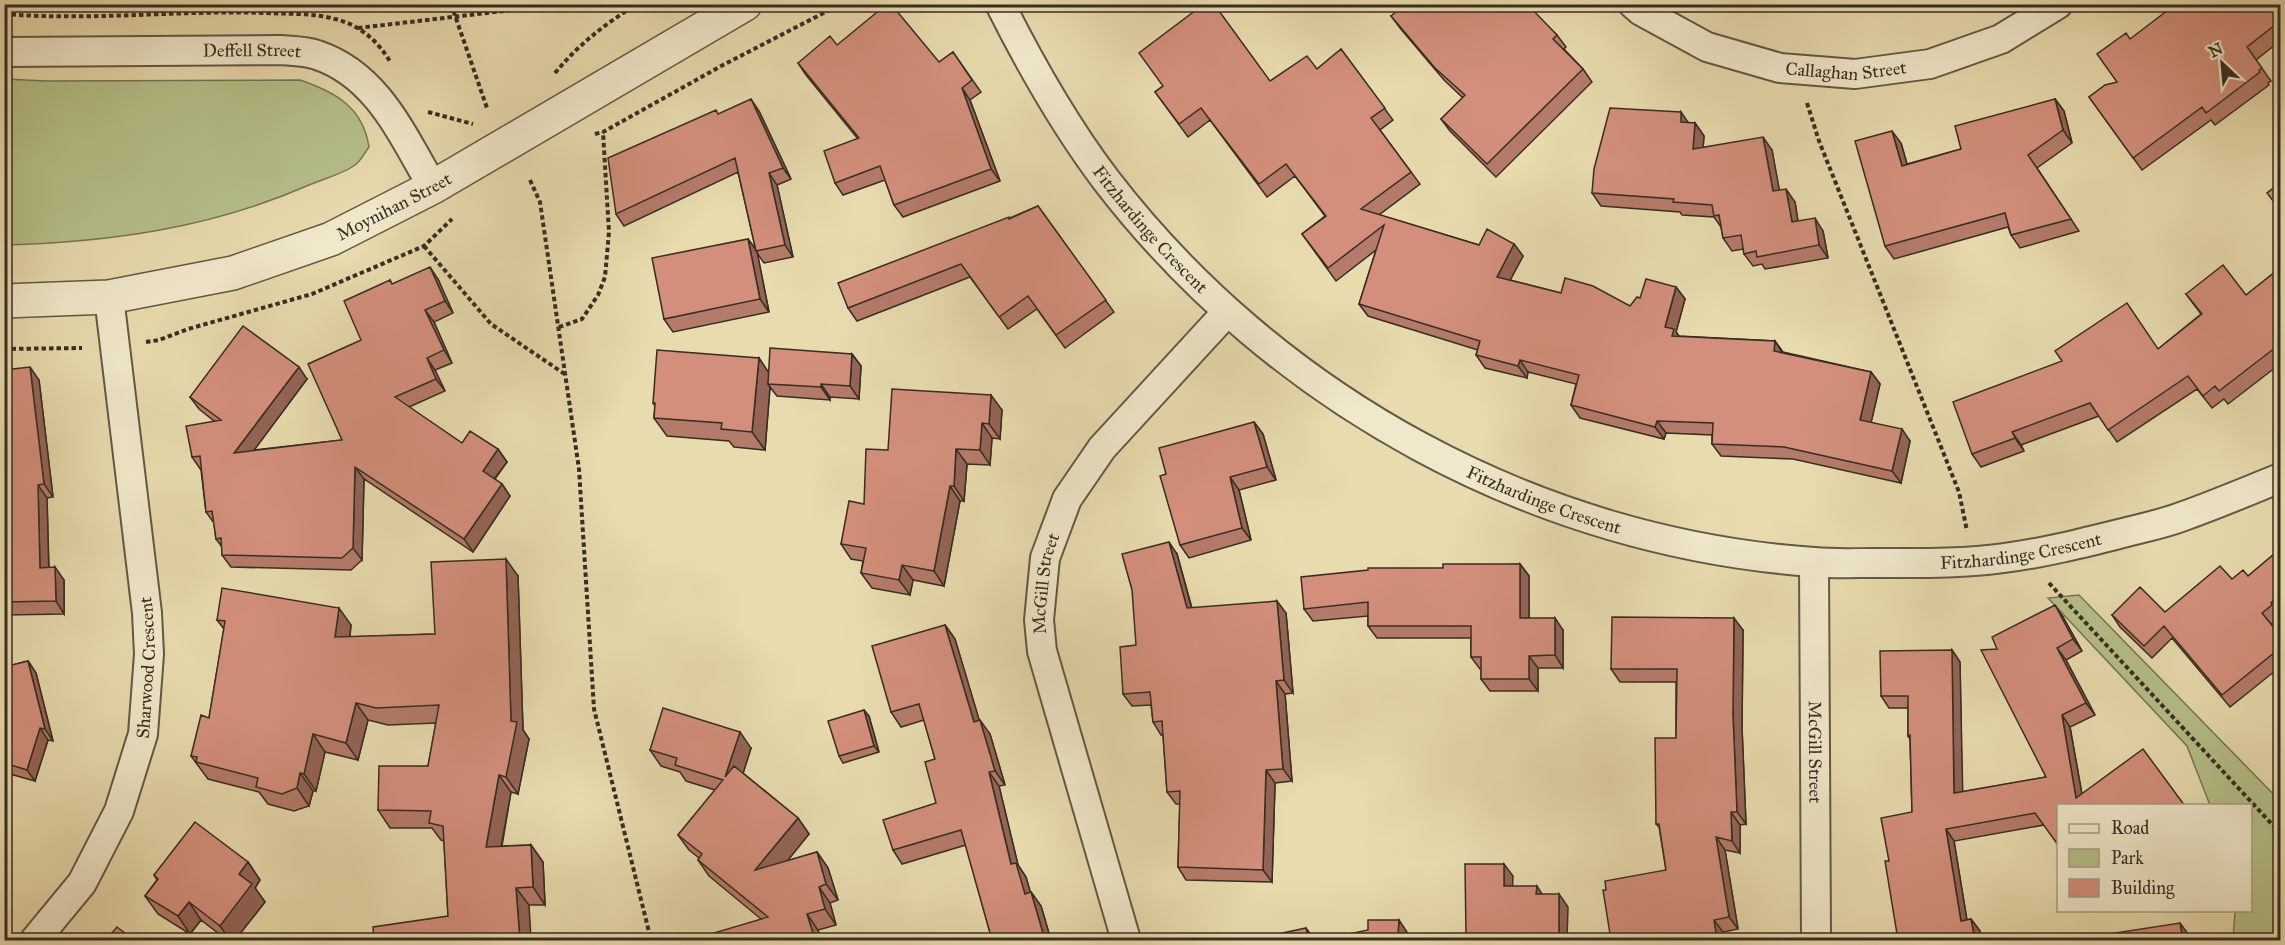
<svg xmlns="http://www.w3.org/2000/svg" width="2285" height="945" viewBox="0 0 2285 945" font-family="'IM FELL Great Primer',serif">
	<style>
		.green { fill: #b6c08a; stroke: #767656; stroke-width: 1.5 }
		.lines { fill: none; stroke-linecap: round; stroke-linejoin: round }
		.minor-casing { stroke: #635846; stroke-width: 32 }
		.tertiary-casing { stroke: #635846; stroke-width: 36 }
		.path { stroke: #372d23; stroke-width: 4; stroke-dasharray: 4.5 3; stroke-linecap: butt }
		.minor { stroke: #f0e8ca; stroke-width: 28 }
		.tertiary { stroke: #f0e8ca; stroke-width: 33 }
		.wall { fill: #b57b6a; stroke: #372d23; stroke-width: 1.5 }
		.shaded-wall { fill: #946456; stroke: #372d23; stroke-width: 1.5 }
		.building { fill: #d38f7b; stroke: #372d23; stroke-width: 1.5 }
		.labels { text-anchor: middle; stroke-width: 6; stroke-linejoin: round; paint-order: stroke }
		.street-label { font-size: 18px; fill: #372d23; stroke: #f0e8ca }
	</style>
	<rect width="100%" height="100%" fill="#e8dbae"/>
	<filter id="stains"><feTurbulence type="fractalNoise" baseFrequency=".00333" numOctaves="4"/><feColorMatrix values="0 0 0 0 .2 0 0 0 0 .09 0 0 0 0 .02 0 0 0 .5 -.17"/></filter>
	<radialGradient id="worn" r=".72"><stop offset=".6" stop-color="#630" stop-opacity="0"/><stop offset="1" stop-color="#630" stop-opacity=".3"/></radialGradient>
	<path class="green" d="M 4,79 L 46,81 L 300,80 C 335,92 363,107 369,147 C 365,152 361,161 355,165 C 343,174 323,179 309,185 C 211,228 111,242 5,245 Z
		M 2079,595 L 2280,801 L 2280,940 L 2233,940 L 2235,911 L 2250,910 L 2250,806 L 2210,805 L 2187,746 L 2048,598 Z"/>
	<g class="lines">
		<defs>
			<g id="minor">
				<path id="s1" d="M 1000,4 C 1030,64 1066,127 1106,180 C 1275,400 1537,543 1814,562 C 1834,564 1855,563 1875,563 C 1918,563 1961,564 2004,558 C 2044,553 2083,543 2123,533 C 2142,528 2162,524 2181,517 C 2215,505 2248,491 2280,478"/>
				<path id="s2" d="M 1633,4 L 1641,11 L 1707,47 L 1780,68 L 1855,74 L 1930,64 L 2001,39 L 2058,4"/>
				<path id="s3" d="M 4,52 L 280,50 C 292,51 306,51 317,55 C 378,75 403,137 433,187"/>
				<path id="s4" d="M 1814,563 L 1816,940"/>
				<path id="s5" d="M 35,940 L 82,883 L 119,811 L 143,734 L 149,654 L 147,613 L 109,297"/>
				<path id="s6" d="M 1126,940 L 1042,651 L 1039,620 L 1045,558 L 1067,499 L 1102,448 L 1227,312"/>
			</g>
			<g id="tertiary">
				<path id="s7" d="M 4,301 L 109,297 L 233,273 L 331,239 L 433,187 L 745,4"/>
			</g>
		</defs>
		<use href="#minor" class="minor-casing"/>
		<use href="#tertiary" class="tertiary-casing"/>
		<path class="path" d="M 451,4 L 487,108
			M 4,14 C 92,21 179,10 266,13 C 289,14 313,13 335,19 C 360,25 378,41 391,63
			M 358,28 L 564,4
			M 555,73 C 580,43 604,25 637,4
			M 1807,103 L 1819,141 L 1959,492 L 1967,531
			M 428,112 L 473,124
			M 595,134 L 603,132 L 723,65 L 841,4
			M 530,180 L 540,202 L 579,469 L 594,709 L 651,940
			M 424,246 L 491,324 L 566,375
			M 559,327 L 582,319 L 598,295 L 605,277 L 609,232 L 603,132
			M 146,342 L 159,340 L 188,329 L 312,294 L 424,246 L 452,219
			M 4,349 L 82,348
			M 2049,583 L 2280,833"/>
		<use href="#minor" class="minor"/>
		<use href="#tertiary" class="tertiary"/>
	</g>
	<path class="wall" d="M 2280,4 L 2280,41 L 2256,60 L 2271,81 L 2268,83 L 2269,85 L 2215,125 L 2211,120 L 2142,170 L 2089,97 L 2117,82 L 2130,39 Z
		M 1527,8 L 1557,35 L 1566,47 L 1564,49 L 1583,69 L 1592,82 L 1496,177 L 1450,131 L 1441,119 L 1463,98 L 1444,80 L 1400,28 L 1391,16 Z
		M 837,45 L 939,62 L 953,52 L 981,92 L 970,100 L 1000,181 L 903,217 L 894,205 L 885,180 L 843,195 L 835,183 L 858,139 L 806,75 L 798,63 Z
		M 1341,49 L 1393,120 L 1380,130 L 1420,184 L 1379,215 L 1479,245 L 1514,244 L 1523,256 L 1510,280 L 1561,293 L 1630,306 L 1640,298 L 1676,287 L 1685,299 L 1676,332 L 1679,336 L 1775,341 L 1783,352 L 1871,372 L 1880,384 L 1871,422 L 1910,441 L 1901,483 L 1793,459 L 1721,456 L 1712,444 L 1712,435 L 1666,433 L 1664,439 L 1580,418 L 1571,405 L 1576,384 L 1528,372 L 1527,378 L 1485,368 L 1476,355 L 1478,350 L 1368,316 L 1359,304 L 1376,250 L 1336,281 L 1302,234 L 1325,216 L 1295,176 L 1267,197 L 1210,120 L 1188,137 L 1155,92 L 1163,86 L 1270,81 L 1317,69 Z
		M 2055,99 L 2064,111 L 2072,143 L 2037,168 L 2079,231 L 2020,248 L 2011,235 L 2008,227 L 1894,259 L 1885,246 L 1901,143 L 1907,164 L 1961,149 Z
		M 759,111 L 791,179 L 777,185 L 793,257 L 764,263 L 757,253 L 769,312 L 673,332 L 664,319 L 748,239 L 756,250 L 738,172 L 624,226 L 616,214 L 718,114 Z
		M 1689,123 L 1695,123 L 1704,136 L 1703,147 L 1772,150 L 1779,191 L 1795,202 L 1798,221 L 1823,231 L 1828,258 L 1765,269 L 1762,264 L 1753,266 L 1744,254 L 1743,249 L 1732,251 L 1723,238 L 1721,227 L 1714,217 L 1682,215 L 1680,212 L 1601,206 L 1592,193 Z
		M 1038,206 L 1114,312 L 1065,348 L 1037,309 L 1008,329 L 970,277 L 857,321 L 848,308 L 1010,218 Z
		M 2280,268 L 2280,364 L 2228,404 L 2224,399 L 2212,408 L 2197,389 L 2117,442 L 2099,416 L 2021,445 L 2024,451 L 1981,467 L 1972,454 L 2158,349 L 2201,314 L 2186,294 L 2246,295 Z
		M 438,279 L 453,313 L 434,322 L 452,363 L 435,370 L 445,391 L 409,407 L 462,443 L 498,449 L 507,462 L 495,479 L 502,484 L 510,496 L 473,552 L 364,479 L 362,560 L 351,570 L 231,567 L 222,555 L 222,547 L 216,539 L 214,523 L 206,512 L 201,470 L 192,457 L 214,421 L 199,409 L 190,397 L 307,379 L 254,450 L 342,440 L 361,340 L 390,280 L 392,284 Z
		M 852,354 L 861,366 L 859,399 L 830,397 L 830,400 L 777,396 L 770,387 L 765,450 L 734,447 L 729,441 L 667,436 L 654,418 L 655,406 L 653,403 L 759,358 L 768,372 Z
		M 4,370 L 39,380 L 53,497 L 47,498 L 49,567 L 64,580 L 64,614 L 4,615 Z
		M 1002,410 L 1000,439 L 992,438 L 990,465 L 967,464 L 964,501 L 960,501 L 944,586 L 913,580 L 910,595 L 872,588 L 861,573 L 863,561 L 851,559 L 841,544 L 864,504 L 888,450 Z
		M 1254,422 L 1263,434 L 1276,480 L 1239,490 L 1251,540 L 1189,558 L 1180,545 L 1166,474 Z
		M 2280,549 L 2280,614 L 2279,614 L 2280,617 L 2271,624 L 2280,635 L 2280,667 L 2230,707 L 2172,638 L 2152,658 L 2120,627 L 2112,615 L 2165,612 L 2232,579 L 2248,576 Z
		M 1177,554 L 1192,608 L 1286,613 L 1293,693 L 1285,694 L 1292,781 L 1275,783 L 1272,882 L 1186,880 L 1178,867 L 1180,804 L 1176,804 L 1167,792 L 1163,734 L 1161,735 L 1153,722 L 1151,705 L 1132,706 L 1123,694 L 1136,645 Z
		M 1520,564 L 1529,576 L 1529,618 L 1563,630 L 1563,668 L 1538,668 L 1538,691 L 1490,691 L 1481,679 L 1481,669 L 1480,669 L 1471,657 L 1471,638 L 1377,638 L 1368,626 L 1368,616 L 1313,621 L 1304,609 L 1443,568 Z
		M 518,576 L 523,730 L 529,739 L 518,794 L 511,792 L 502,846 L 531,845 L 543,862 L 545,905 L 529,905 L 448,916 L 444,841 L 441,840 L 432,828 L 390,828 L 378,810 L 428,766 L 436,723 L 388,725 L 368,720 L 358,760 L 325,752 L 316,791 L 313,791 L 309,806 L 294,811 L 268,804 L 259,792 L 208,779 L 191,756 L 209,718 L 224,629 L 217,620 L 351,625 L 350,637 L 435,634 Z
		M 2063,617 L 2082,651 L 2066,660 L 2095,715 L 2070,727 L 2082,794 L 2044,825 L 1954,841 L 1967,920 L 1971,919 L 1980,931 L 1981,940 L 1898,940 L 1889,861 L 1912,812 L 1910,739 L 1908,736 L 1908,708 L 1889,708 L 1881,696 L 1952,650 L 1960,662 L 1962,792 L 2046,777 L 1997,649 Z
		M 945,625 L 955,639 L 979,720 L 990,734 L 1005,785 L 999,786 L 1018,865 L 1026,877 L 1030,892 L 1031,892 L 1041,906 L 1051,940 L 992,940 L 966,845 L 902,864 L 893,850 L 936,803 L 935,759 L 924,720 L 901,727 L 891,712 Z
		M 1743,630 L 1742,728 L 1746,824 L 1740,825 L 1740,853 L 1725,850 L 1738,929 L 1723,932 L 1724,940 L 1611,940 L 1606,890 L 1666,870 L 1659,827 L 1656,824 L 1676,738 L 1676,682 L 1620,682 L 1611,669 Z
		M 28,661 L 36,673 L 53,741 L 48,740 L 35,781 L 10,774 L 4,837 L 4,667 Z
		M 864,710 L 869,716 L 879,752 L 843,763 L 839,756 Z
		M 751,748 L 743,773 L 798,818 L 809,834 L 787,861 L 817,852 L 828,868 L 838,900 L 830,903 L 836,925 L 818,930 L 821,940 L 716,940 L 761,919 L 709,876 L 698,860 L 699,858 L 689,850 L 678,835 L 715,790 L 686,781 L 680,772 L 661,766 L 650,750 Z
		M 248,862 L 260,880 L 255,888 L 265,902 L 235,940 L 227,940 L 201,920 L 190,934 L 158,914 L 145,896 L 157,880 L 154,875 Z"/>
	<path class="shaded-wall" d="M 962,88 L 970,100 L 1000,181 L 991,169 Z
		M 751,99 L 759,111 L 791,179 L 783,168 Z
		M 2055,99 L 2064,111 L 2072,143 L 2063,130 Z
		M 1681,112 L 1690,125 L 1681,122 Z
		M 1695,123 L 1704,136 L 1702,161 L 1693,149 Z
		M 1892,131 L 1901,143 L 1911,178 L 1902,166 Z
		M 1763,137 L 1772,150 L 1782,204 L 1773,191 Z
		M 769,173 L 777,185 L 793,257 L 785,245 Z
		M 1786,189 L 1795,202 L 1800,235 L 1792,222 Z
		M 1815,218 L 1823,231 L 1828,258 L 1819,245 Z
		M 748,239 L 757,251 L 769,312 L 760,299 Z
		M 1514,244 L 1523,256 L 1505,290 L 1497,277 Z
		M 430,267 L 438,279 L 453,313 L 445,301 Z
		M 1676,287 L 1685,299 L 1676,332 L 1683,342 L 1681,348 L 1665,327 Z
		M 425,310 L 434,322 L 452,363 L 444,350 Z
		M 1775,341 L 1783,354 L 1774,351 Z
		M 852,354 L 861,366 L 859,399 L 850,386 Z
		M 427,358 L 435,370 L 445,391 L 436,379 Z
		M 759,358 L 771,376 L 768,384 L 770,387 L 765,450 L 752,432 Z
		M 1520,360 L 1528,372 L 1527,378 L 1518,366 Z
		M 30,367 L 39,380 L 53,497 L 44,484 Z
		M 299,367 L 307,379 L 243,465 L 234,453 Z
		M 1871,372 L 1880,384 L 1869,432 L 1860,420 Z
		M 821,384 L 830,397 L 830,400 L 821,387 Z
		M 991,395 L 1002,410 L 1000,439 L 989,424 Z
		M 1657,421 L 1666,433 L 1664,439 L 1655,427 Z
		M 1254,422 L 1263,434 L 1276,480 L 1267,467 Z
		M 982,423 L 992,438 L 990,465 L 980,450 Z
		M 1902,429 L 1910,441 L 1901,483 L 1892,471 Z
		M 2012,432 L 2021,445 L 2024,451 L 2015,438 Z
		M 498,449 L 507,462 L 491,483 L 483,471 Z
		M 956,449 L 967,464 L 964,501 L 954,486 Z
		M 355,467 L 364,479 L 362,560 L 353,548 Z
		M 1230,477 L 1239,490 L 1251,540 L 1242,528 Z
		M 502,484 L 510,496 L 473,552 L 464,539 Z
		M 38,485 L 47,498 L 49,580 L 40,568 Z
		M 950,486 L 960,501 L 944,586 L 934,571 Z
		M 1169,542 L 1177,554 L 1195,621 L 1187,608 Z
		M 506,559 L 518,576 L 523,730 L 529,739 L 518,794 L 506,777 L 511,721 Z
		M 1520,564 L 1529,576 L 1529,631 L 1520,618 Z
		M 902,565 L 913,580 L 910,595 L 899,580 Z
		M 55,567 L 64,580 L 64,614 L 56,601 Z
		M 1277,601 L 1286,613 L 1293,693 L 1284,680 Z
		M 2055,605 L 2063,617 L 2082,651 L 2073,639 Z
		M 339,608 L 351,625 L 347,655 L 335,637 Z
		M 1555,618 L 1563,630 L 1563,668 L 1555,655 Z
		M 1734,618 L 1743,630 L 1742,728 L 1746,824 L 1737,812 L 1733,715 Z
		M 945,625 L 955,639 L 984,736 L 974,722 Z
		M 2057,648 L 2066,660 L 2095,715 L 2086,703 Z
		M 1952,650 L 1960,662 L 1963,805 L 1954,793 Z
		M 1529,656 L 1538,668 L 1538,691 L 1529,679 Z
		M 28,661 L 36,673 L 53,741 L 45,729 Z
		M 1276,681 L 1285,694 L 1292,781 L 1283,769 Z
		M 356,703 L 368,720 L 358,760 L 346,743 Z
		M 864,710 L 869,716 L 879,752 L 874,746 Z
		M 2062,715 L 2070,727 L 2084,806 L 2076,798 Z
		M 980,720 L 990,734 L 1005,785 L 995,771 Z
		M 40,728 L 48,740 L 35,781 L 27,770 Z
		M 740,732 L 751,748 L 737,793 L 725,777 Z
		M 313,734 L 325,752 L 316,791 L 304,774 Z
		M 4,766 L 10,774 L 4,837 Z
		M 1266,770 L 1275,783 L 1272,882 L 1263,870 Z
		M 989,772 L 999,786 L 1018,865 L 1026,877 L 1035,908 L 1025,894 L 1011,864 Z
		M 300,773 L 313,791 L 309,806 L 297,788 Z
		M 499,775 L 511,792 L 498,864 L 486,847 Z
		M 1731,812 L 1740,825 L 1740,853 L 1732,841 Z
		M 798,818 L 809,834 L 767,886 L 755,870 Z
		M 1946,829 L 1954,841 L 1969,933 L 1961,921 Z
		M 1716,837 L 1725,850 L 1738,929 L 1729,917 Z
		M 531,845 L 543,862 L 545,905 L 533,887 Z
		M 817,852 L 828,868 L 838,900 L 826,884 Z
		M 248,862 L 260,880 L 255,888 L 265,902 L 235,940 L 230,940 L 220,926 L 239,874 Z
		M 1504,864 L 1513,876 L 1512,898 L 1504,886 Z
		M 1537,886 L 1545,899 L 1536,894 Z
		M 819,887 L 830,903 L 836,925 L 825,909 Z
		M 516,888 L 529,905 L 531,940 L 520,940 Z
		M 1031,892 L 1041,906 L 1051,940 L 1045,940 Z
		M 1559,894 L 1568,907 L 1567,940 L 1559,940 Z
		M 189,902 L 201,920 L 190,934 L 178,916 Z
		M 807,914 L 818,930 L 821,940 L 815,940 Z
		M 1971,919 L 1980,931 L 1981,940 L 1975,940 Z
		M 1399,920 L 1407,932 L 1407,940 L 1398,934 Z
		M 1714,920 L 1723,932 L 1724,940 L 1717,940 Z
		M 2180,923 L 2189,935 L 2190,940 L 2183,940 Z
		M 1306,928 L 1315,940 L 1309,940 Z"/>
	<path class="building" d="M 887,4 L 891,4 L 939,62 L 953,52 L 972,80 L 962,88 L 991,169 L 894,205 L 880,166 L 835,183 L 824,151 L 859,138 L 798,63 L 830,36 L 837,45 Z
		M 1204,4 L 1214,4 L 1270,81 L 1307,56 L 1317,69 L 1341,49 L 1385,108 L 1371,118 L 1411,172 L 1361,209 L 1479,245 L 1487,229 L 1514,244 L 1497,277 L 1561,293 L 1565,278 L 1593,286 L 1630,306 L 1637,297 L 1640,298 L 1646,279 L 1676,287 L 1665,327 L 1674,329 L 1672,336 L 1775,341 L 1774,351 L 1871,372 L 1860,420 L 1902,429 L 1892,471 L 1784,447 L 1712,444 L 1713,423 L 1657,421 L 1655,427 L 1571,405 L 1579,375 L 1520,360 L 1518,366 L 1476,355 L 1480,341 L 1359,304 L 1384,225 L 1328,268 L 1302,234 L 1326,216 L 1286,164 L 1259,184 L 1201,108 L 1179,124 L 1155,92 L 1163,86 L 1139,53 Z
		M 1405,4 L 1524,4 L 1527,8 L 1529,6 L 1557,35 L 1553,39 L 1583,69 L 1487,164 L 1441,119 L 1465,95 L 1435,68 L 1391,16 Z
		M 2176,4 L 2280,4 L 2280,21 L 2247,47 L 2262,68 L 2259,70 L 2260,72 L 2206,113 L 2202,107 L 2133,158 L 2089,97 L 2105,85 L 2117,82 L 2097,54 L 2126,33 L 2130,39 Z
		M 751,99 L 783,168 L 769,173 L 785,245 L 756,251 L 735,158 L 616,214 L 608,158 L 716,110 L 718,114 Z
		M 2055,99 L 2063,130 L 2028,155 L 2071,219 L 2011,235 L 2005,213 L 1885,246 L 1855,141 L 1892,131 L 1902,166 L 1961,149 L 1955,126 Z
		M 1610,108 L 1681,112 L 1681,122 L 1695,123 L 1693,149 L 1763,137 L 1773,191 L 1786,189 L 1792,222 L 1815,218 L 1819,245 L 1757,257 L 1756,251 L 1744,254 L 1741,235 L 1723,238 L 1719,215 L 1714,216 L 1712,205 L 1673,202 L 1674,199 L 1592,193 L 1594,169 Z
		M 2280,183 L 2280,210 L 2267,193 Z
		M 1038,206 L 1106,300 L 1056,335 L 1028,296 L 999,317 L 961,264 L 848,308 L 838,283 L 1009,217 L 1009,219 Z
		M 748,239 L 760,299 L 664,319 L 652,258 Z
		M 2223,265 L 2246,295 L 2280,268 L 2280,344 L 2219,391 L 2215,386 L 2203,396 L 2188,376 L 2108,430 L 2090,403 L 2012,432 L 2015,438 L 1972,454 L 1953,402 L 2062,361 L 2055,351 L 2127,303 L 2158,349 L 2202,314 L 2186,294 Z
		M 430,267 L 445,301 L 425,310 L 444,350 L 427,358 L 436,379 L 395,397 L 462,443 L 470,431 L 498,449 L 483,471 L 502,484 L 464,539 L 355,467 L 353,548 L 342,558 L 222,555 L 221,538 L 216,539 L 212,511 L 206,512 L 200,456 L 192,457 L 186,426 L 221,420 L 190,397 L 243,326 L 299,367 L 234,453 L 342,440 L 308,364 L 361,340 L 344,301 L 390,280 L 392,284 Z
		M 770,348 L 852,354 L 850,386 L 821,384 L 821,387 L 768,384 Z
		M 657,350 L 759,358 L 752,432 L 721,429 L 722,423 L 654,418 L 655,403 L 653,403 Z
		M 30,367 L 44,484 L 38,485 L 40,568 L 55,567 L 56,601 L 4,602 L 4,370 Z
		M 892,389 L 991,395 L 989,424 L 982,423 L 980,450 L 956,449 L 954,486 L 950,486 L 934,571 L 902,565 L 899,580 L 861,573 L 866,548 L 841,544 L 849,501 L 864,504 L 866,449 L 888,450 Z
		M 1254,422 L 1267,467 L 1230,477 L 1242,528 L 1180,545 L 1160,476 L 1166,474 L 1159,448 Z
		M 1169,542 L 1187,608 L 1277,601 L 1284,680 L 1276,681 L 1283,769 L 1266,770 L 1263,870 L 1178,867 L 1180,791 L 1167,792 L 1162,721 L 1153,722 L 1150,692 L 1123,694 L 1120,647 L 1136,645 L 1132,590 L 1122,554 Z
		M 2280,549 L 2280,594 L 2271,603 L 2272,605 L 2262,613 L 2280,635 L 2280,648 L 2222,695 L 2164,626 L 2144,646 L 2112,615 L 2140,587 L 2165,612 L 2220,566 L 2232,579 L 2243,570 L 2248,576 Z
		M 506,559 L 511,721 L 517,722 L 506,777 L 499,775 L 486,847 L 531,845 L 533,887 L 516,888 L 520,940 L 374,940 L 373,927 L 448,916 L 443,826 L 429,823 L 431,811 L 378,810 L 379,766 L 428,766 L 439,705 L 376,708 L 356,703 L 346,743 L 313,734 L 304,774 L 300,773 L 297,788 L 282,794 L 256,787 L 258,778 L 196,762 L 197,757 L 191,756 L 201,715 L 209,718 L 225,621 L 217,620 L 222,588 L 339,608 L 335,637 L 435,634 L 431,562 Z
		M 1443,564 L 1520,564 L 1520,618 L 1555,618 L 1555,655 L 1529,656 L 1529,679 L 1481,679 L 1481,657 L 1471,657 L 1471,626 L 1368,626 L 1368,602 L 1304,609 L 1301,577 L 1368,570 L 1368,568 L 1443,568 Z
		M 2055,605 L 2073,639 L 2057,648 L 2086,703 L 2062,715 L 2076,798 L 2143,749 L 2185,806 L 2058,806 L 2058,845 L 2035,813 L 1946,829 L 1961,921 L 1971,919 L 1975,940 L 1898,940 L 1885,861 L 1889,861 L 1881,818 L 1912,812 L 1910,735 L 1908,736 L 1908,696 L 1881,696 L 1880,651 L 1952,650 L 1954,793 L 2046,777 L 1981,650 L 1997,649 L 1992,637 Z
		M 1612,617 L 1734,618 L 1733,715 L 1737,812 L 1731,812 L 1732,841 L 1716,837 L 1729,917 L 1714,920 L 1717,940 L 1611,940 L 1603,890 L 1606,890 L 1605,881 L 1666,870 L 1659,824 L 1656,824 L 1655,738 L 1676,738 L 1677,669 L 1611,669 Z
		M 945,625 L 974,722 L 980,720 L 995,771 L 989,772 L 1011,864 L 1016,863 L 1025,894 L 1031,892 L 1045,940 L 992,940 L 961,830 L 893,850 L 883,820 L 936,803 L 925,762 L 935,759 L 919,704 L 891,712 L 872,646 Z
		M 28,661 L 45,729 L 40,728 L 27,770 L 4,763 L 4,667 Z
		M 663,708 L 740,732 L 725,777 L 734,766 L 798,818 L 755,870 L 817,852 L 826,884 L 819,887 L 825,909 L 807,914 L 815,940 L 716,940 L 714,933 L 768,917 L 698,860 L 702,854 L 678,835 L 723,780 L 675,765 L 677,758 L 650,750 Z
		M 864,710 L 874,746 L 839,756 L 828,721 Z
		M 195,822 L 248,862 L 239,874 L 252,884 L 220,926 L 189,902 L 178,916 L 145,896 L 158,879 L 154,875 Z
		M 1465,864 L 1504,864 L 1504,886 L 1537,886 L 1536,894 L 1559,894 L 1559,940 L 1320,940 L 1368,930 L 1368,920 L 1399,920 L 1398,934 L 1466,935 Z
		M 2180,923 L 2183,940 L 2070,940 Z
		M 117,927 L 134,940 L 106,940 Z
		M 1306,928 L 1309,940 L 1250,940 Z"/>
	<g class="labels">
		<g class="street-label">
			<text dy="6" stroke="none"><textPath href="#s3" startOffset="248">Deffell Street</textPath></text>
			<text dy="6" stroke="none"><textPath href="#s2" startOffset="228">Callaghan Street</textPath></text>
			<text dy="6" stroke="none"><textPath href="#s7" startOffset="406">Moynihan Street</textPath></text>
			<text dy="6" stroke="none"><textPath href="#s1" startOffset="272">Fitzhardinge Crescent</textPath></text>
			<text dy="6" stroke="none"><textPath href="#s1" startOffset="756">Fitzhardinge Crescent</textPath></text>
			<text dy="6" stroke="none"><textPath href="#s1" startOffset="1242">Fitzhardinge Crescent</textPath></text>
			<text dy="6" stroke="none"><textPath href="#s6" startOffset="369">McGill Street</textPath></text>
			<text dy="6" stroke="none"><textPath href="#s5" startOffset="302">Sharwood Crescent</textPath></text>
			<text dy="6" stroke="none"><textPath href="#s4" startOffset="189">McGill Street</textPath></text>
		</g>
	</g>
	<rect width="2285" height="945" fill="none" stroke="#e8dbae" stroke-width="24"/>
	<rect x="6" y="6" width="2273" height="933" fill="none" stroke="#372d23" stroke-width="3"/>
	<rect x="12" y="12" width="2261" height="921" fill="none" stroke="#372d23" stroke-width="1.5"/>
	<rect x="2057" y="804" width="195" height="108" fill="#f0e8ca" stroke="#a69d87" stroke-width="1.5"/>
	<rect x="2069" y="824" width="30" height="9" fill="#f0e8ca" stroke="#a69d87" stroke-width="1.5"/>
	<text x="2111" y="834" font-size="18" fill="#372d23">Road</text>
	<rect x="2069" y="849" width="30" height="18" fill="#b6c08a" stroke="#a69d87" stroke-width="1.5"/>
	<text x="2111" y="864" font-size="18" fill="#372d23">Park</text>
	<rect x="2069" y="879" width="30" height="18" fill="#d38f7b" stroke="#a69d87" stroke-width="1.5"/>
	<text x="2111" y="894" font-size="18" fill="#372d23">Building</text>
	<g transform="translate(2222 63) rotate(334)" stroke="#f0e8ca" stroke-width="4.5" paint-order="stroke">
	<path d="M0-4.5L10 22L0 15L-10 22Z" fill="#372d23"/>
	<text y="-9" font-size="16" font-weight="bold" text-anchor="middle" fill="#372d23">N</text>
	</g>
	<rect width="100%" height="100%" filter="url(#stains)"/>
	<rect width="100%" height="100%" fill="url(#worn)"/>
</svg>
